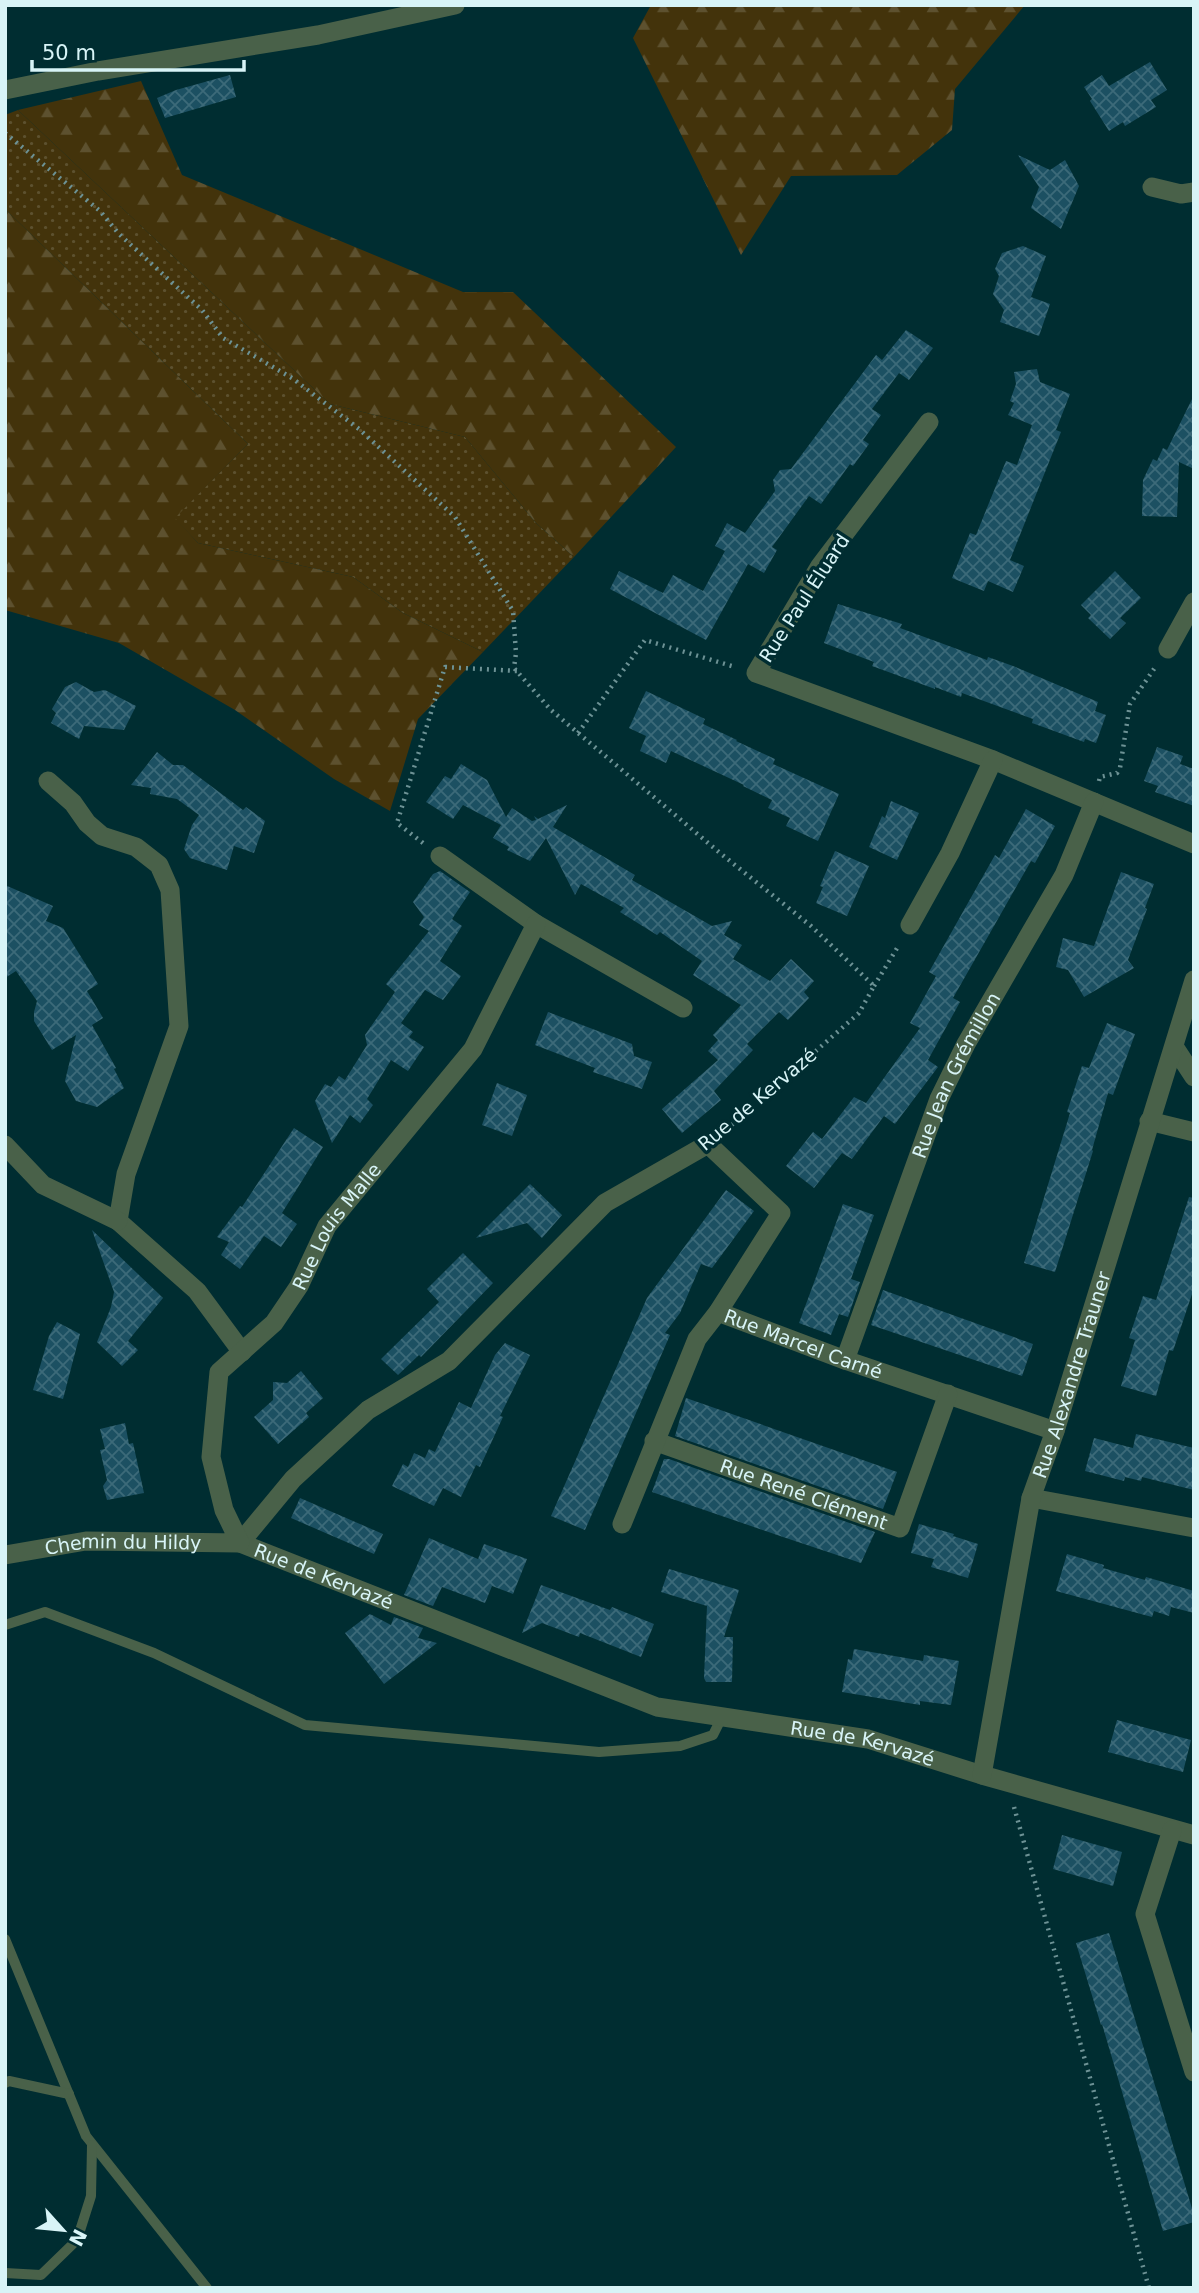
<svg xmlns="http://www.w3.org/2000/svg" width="1199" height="2293" viewBox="0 0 1199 2293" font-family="'DejaVu Sans',sans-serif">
  <defs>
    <pattern id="grass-dots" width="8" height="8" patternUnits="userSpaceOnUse" patternTransform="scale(1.75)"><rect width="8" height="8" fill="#43330b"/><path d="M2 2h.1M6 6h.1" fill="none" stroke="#5d512f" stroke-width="1.8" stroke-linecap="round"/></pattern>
    <pattern id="forest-firs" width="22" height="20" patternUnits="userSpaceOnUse" patternTransform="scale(1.75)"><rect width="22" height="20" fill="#43330b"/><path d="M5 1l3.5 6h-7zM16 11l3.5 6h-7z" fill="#5d512f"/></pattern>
    <pattern id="building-cross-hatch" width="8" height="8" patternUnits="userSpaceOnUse" patternTransform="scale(1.75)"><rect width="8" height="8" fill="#1c5062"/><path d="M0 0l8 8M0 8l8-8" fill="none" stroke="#3c6a79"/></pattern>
  </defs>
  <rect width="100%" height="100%" fill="#002d31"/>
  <!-- grass -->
  <polygon fill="url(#grass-dots)" points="18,110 330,404 465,437 536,523 574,557 483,652 403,613 353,577 198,543 174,518 248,444 5,209 5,115"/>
  <!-- forest -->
  <g fill="url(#forest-firs)">
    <polygon points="651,5 1025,5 955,89 952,130 897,175 791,176 741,255 633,38"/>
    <polygon points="141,81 182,175 463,292 513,292 676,447 574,557 536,523 465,437 330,404 18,110"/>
    <polygon points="5,209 248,444 175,518 198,543 353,577 403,613 483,652 418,719 390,811 334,779 235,710 119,643 5,610"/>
  </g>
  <!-- building -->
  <g fill="url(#building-cross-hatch)">
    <polygon points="1150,62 1167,90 1151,100 1156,107 1125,126 1123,122 1109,131 1090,101 1092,99 1084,87 1102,75 1109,86"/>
    <polygon points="230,75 236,97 165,118 157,98 176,90"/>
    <polygon points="1018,155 1050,170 1065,160 1079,186 1061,229 1031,208 1039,187"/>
    <polygon points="1023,246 1046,256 1031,297 1050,304 1039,336 1000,322 1004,310 993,294 999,276 995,269 1002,253"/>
    <polygon points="906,330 933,348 909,380 899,373 872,409 881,415 863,440 869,444 853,466 850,464 821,504 809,496 772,547 777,550 764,573 748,564 706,640 610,589 619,571 663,593 673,575 703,591 725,551 715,546 727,523 745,533 775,491 773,480 780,470 791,469 876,355 882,360"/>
    <polygon points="1037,369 1040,382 1070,394 1056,430 1061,432 1010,560 1024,566 1013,592 988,581 984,591 952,578 970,533 976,535 1006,461 1017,465 1032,425 1008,415 1014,403 1010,401 1016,384 1014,372"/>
    <polygon points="1194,395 1194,469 1179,462 1177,517 1142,516 1143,480 1153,459 1157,461 1163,448 1167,450"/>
    <polygon points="1115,571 1141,598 1120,618 1126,623 1110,639 1088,618 1091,615 1081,605"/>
    <polygon points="838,604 902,624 900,628 987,660 988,657 1013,666 1098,702 1095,711 1106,715 1096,743 1085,739 1084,742 1046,728 1032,723 1033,719 962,693 961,697 935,687 935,689 872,666 874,662 824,643"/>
    <polygon points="76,682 94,692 105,690 136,706 124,730 84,726 79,739 51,723 56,713 52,709 65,687"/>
    <polygon points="646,691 705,719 703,724 737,740 736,741 775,759 773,764 839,794 818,841 786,826 790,818 768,808 772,800 743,786 744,785 671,751 666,763 640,751 646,736 629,728"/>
    <polygon points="1157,747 1183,756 1180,764 1194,769 1194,806 1155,792 1158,786 1144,781"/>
    <polygon points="157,752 173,765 183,765 243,810 246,807 265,821 254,853 234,846 227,870 190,858 184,849 192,825 199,815 177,799 150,794 151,788 131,785"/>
    <polygon points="461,764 487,780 506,817 512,808 532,821 536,820 534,816 538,819 567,805 553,827 635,875 632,880 712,926 732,921 724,935 742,945 733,959 770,981 791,959 814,981 804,992 809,998 788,1020 779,1012 747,1044 753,1050 714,1091 721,1100 682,1133 662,1109 718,1060 708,1051 718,1040 713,1035 741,1005 693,975 702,961 660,932 657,935 620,912 624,908 581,884 575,895 546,838 530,861 507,850 509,847 493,838 501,825 463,805 453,819 426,802 445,776 451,779"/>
    <polygon points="891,801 919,813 897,860 869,847 882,816 885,818"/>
    <polygon points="1026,809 1055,826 1035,863 1031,861 953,998 960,1002 928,1060 938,1067 895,1124 884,1116 852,1159 842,1153 814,1188 786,1166 813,1132 822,1139 854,1097 866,1103 920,1028 910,1023 936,976 929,972 995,855 999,858"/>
    <polygon points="835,851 869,866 847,916 816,903 823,887 820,886"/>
    <polygon points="440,871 470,892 452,919 462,926 440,961 461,976 443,1000 425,990 401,1023 413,1032 409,1037 424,1047 408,1071 391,1060 367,1099 373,1105 360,1123 350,1115 332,1143 315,1101 325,1084 331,1087 339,1076 345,1080 367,1045 365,1035 395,992 386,984 429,931 419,925 424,917 413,902 433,874"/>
    <polygon points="1121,872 1154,884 1145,908 1147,909 1128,960 1134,968 1084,997 1068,970 1056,967 1063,938 1094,946"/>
    <polygon points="5,885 53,906 46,921 63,928 98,984 87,991 103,1018 92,1025 116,1068 114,1069 124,1088 97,1107 76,1101 65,1081 76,1035 52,1050 34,1021 34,1012 37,1001 16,971 5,978"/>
    <polygon points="548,1012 632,1044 634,1056 652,1062 642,1089 593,1072 595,1068 535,1045"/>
    <polygon points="1107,1023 1135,1034 1113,1095 1108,1093 1092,1150 1093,1151 1055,1272 1024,1263 1070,1113 1067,1112 1082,1066 1089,1068"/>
    <polygon points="497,1083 527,1095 512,1136 482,1125"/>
    <polygon points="294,1128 323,1147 282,1213 297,1224 281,1247 264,1236 240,1269 221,1255 229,1242 217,1237 240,1206 242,1207"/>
    <polygon points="530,1184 562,1215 542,1238 527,1223 476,1238"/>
    <polygon points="726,1190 754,1211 712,1268 701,1264 680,1313 665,1333 670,1335 585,1530 551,1516 647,1298"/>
    <polygon points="1189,1197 1194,1198 1194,1288 1173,1351 1169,1350 1156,1396 1121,1386 1135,1340 1129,1338 1143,1296 1156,1300"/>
    <polygon points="843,1204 874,1215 851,1279 860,1282 848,1317 839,1314 831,1335 799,1323"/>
    <polygon points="92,1230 163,1298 128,1341 138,1350 122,1366 97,1342 111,1307 114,1292"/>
    <polygon points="463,1253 493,1283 421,1357 419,1355 398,1375 381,1359 439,1302 427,1289"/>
    <polygon points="883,1290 1033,1344 1022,1376 871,1325"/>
    <polygon points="57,1322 80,1334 63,1399 33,1390 49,1336"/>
    <polygon points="505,1343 530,1355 500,1416 503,1417 480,1467 476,1465 461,1497 443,1488 434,1506 392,1486 403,1464 408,1467 414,1453 425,1458 429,1449 435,1452 459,1402 471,1408 495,1355"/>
    <polygon points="301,1371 323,1398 306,1413 309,1417 278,1444 254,1417 273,1400 273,1382 287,1383"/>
    <polygon points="686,1398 897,1472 883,1509 675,1436"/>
    <polygon points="125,1423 129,1444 133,1443 144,1493 107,1500 103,1486 107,1480 100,1450 105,1449 100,1429"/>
    <polygon points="1136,1434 1194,1448 1194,1490 1142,1477 1141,1481 1125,1477 1124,1481 1085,1471 1094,1438 1133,1448"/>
    <polygon points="664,1459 669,1459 875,1532 861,1563 783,1537 652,1492"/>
    <polygon points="300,1498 383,1534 374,1554 291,1518"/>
    <polygon points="919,1524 954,1534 953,1536 978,1544 968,1578 931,1567 934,1559 911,1553"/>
    <polygon points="429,1538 478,1559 484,1544 527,1559 513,1594 492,1586 485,1603 442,1587 433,1606 404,1595"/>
    <polygon points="1067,1554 1104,1565 1103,1568 1145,1580 1146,1577 1194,1591 1194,1613 1171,1607 1169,1616 1154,1611 1152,1617 1056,1591"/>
    <polygon points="669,1569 739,1590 724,1637 733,1637 732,1682 706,1682 704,1678 707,1606 661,1592"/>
    <polygon points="541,1585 610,1610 612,1607 654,1624 641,1657 580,1633 579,1637 542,1623 522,1633"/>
    <polygon points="370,1614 391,1625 394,1617 423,1628 418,1638 437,1643 384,1684 345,1633"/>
    <polygon points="854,1649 923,1661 924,1655 959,1661 951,1705 920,1701 920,1705 842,1692 848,1659 852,1660"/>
    <polygon points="1117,1720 1191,1740 1183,1772 1108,1752"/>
    <polygon points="1062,1835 1122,1852 1113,1886 1053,1869"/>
    <polygon points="1109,1933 1194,2215 1194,2222 1163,2231 1102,2024 1101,2025 1076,1943"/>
  </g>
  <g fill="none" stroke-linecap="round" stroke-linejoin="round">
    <!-- path -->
    <g stroke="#6d9295" stroke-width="4.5" stroke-dasharray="2 5" stroke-linecap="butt">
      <polyline points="5,133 100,211 119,234 202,310 223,338 292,378 359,429 455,517 513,611 516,653 514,668 551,710 720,853 811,926 874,986 859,1013 725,1131"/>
      <polyline points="578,733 645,640 735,667"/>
      <polyline points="1099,781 1100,777 1117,773 1120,768 1130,704 1156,666"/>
      <polyline points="423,843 397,823 445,667 517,671"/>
      <polyline points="874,986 899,945"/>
      <polyline points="1014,1807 1149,2288"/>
    </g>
    <!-- service -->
    <g stroke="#496149" stroke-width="10">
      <polyline points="5,1625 45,1612 154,1653 305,1725 599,1752 680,1746 713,1735 722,1717"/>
      <polyline points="5,1939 86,2136 207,2288"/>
      <polyline points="5,2083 9,2081 69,2094"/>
      <polyline points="5,2273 41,2275 77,2240 91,2196 92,2145"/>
    </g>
    <!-- minor -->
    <g stroke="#496149" stroke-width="19">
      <polyline points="5,90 98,71 318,35 455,5"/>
      <polyline points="1152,187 1181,194 1194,192"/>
      <polyline points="929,422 820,566 756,673 993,760 1194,844"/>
      <polyline points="1168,649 1194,602"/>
      <polyline points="48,781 73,803 87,823 102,836 136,847 159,865 170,890 179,1026 126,1174 118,1221 197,1291 242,1352"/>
      <polyline points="440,856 536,924 683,1008"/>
      <polyline points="910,925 950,853 993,760"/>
      <polyline points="1175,1048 1194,1077"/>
      <polyline points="1149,1121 1194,1132"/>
      <polyline points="5,1145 43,1185 118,1221"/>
      <path id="s1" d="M718,1312L845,1360L1055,1431"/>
      <path id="s2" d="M845,1360L939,1099L966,1044L1064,875L1094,802"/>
      <path id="s3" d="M654,1441L900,1528L948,1394"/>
      <polyline points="1031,1498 1194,1528"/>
      <path id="s4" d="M622,1524L697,1339L718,1312L781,1213L708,1144L605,1203L449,1361L368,1410L293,1479L240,1543L657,1707L868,1739L982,1775L1194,1835"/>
      <path id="s5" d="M5,1555L86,1541L240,1543L224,1510L211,1457L219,1372L274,1323L299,1286L327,1226L473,1049L536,924"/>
      <path id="s6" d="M982,1775L1031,1498L1055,1431L1194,980"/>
      <polyline points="1172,1830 1145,1914 1194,2072"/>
    </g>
  </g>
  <g text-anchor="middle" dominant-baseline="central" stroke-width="7" stroke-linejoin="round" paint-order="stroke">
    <!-- street labels -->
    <g font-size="19" fill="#d8f4f7" stroke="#002d31">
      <text transform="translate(804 598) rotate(-57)">Rue Paul Éluard</text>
      <text stroke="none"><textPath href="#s2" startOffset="306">Rue Jean Grémillon</textPath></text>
      <text transform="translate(757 1099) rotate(-40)">Rue de Kervazé</text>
      <text stroke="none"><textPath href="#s5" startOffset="602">Rue Louis Malle</textPath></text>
      <text stroke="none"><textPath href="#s1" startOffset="91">Rue Marcel Carné</textPath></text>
      <text stroke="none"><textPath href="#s6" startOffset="411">Rue Alexandre Trauner</textPath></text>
      <text stroke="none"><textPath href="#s3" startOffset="159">Rue René Clément</textPath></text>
      <text stroke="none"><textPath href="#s5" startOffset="119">Chemin du Hildy</textPath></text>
      <text stroke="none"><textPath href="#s4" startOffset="1162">Rue de Kervazé</textPath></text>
      <text stroke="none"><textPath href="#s4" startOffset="1729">Rue de Kervazé</textPath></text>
    </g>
  </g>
  <!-- border -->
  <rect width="1199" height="2293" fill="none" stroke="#d8f4f7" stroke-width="14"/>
  <!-- north arrow -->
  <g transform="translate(63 2230) rotate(117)" stroke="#002d31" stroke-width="5" paint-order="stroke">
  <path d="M0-5L12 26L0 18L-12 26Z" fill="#d8f4f7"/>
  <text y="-10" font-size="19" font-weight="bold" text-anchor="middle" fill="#d8f4f7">N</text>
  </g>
  <!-- scale -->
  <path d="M32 60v10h212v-10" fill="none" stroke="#d8f4f7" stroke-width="3.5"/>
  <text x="42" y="60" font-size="21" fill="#d8f4f7" stroke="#002d31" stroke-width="5" paint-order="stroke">50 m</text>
</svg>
